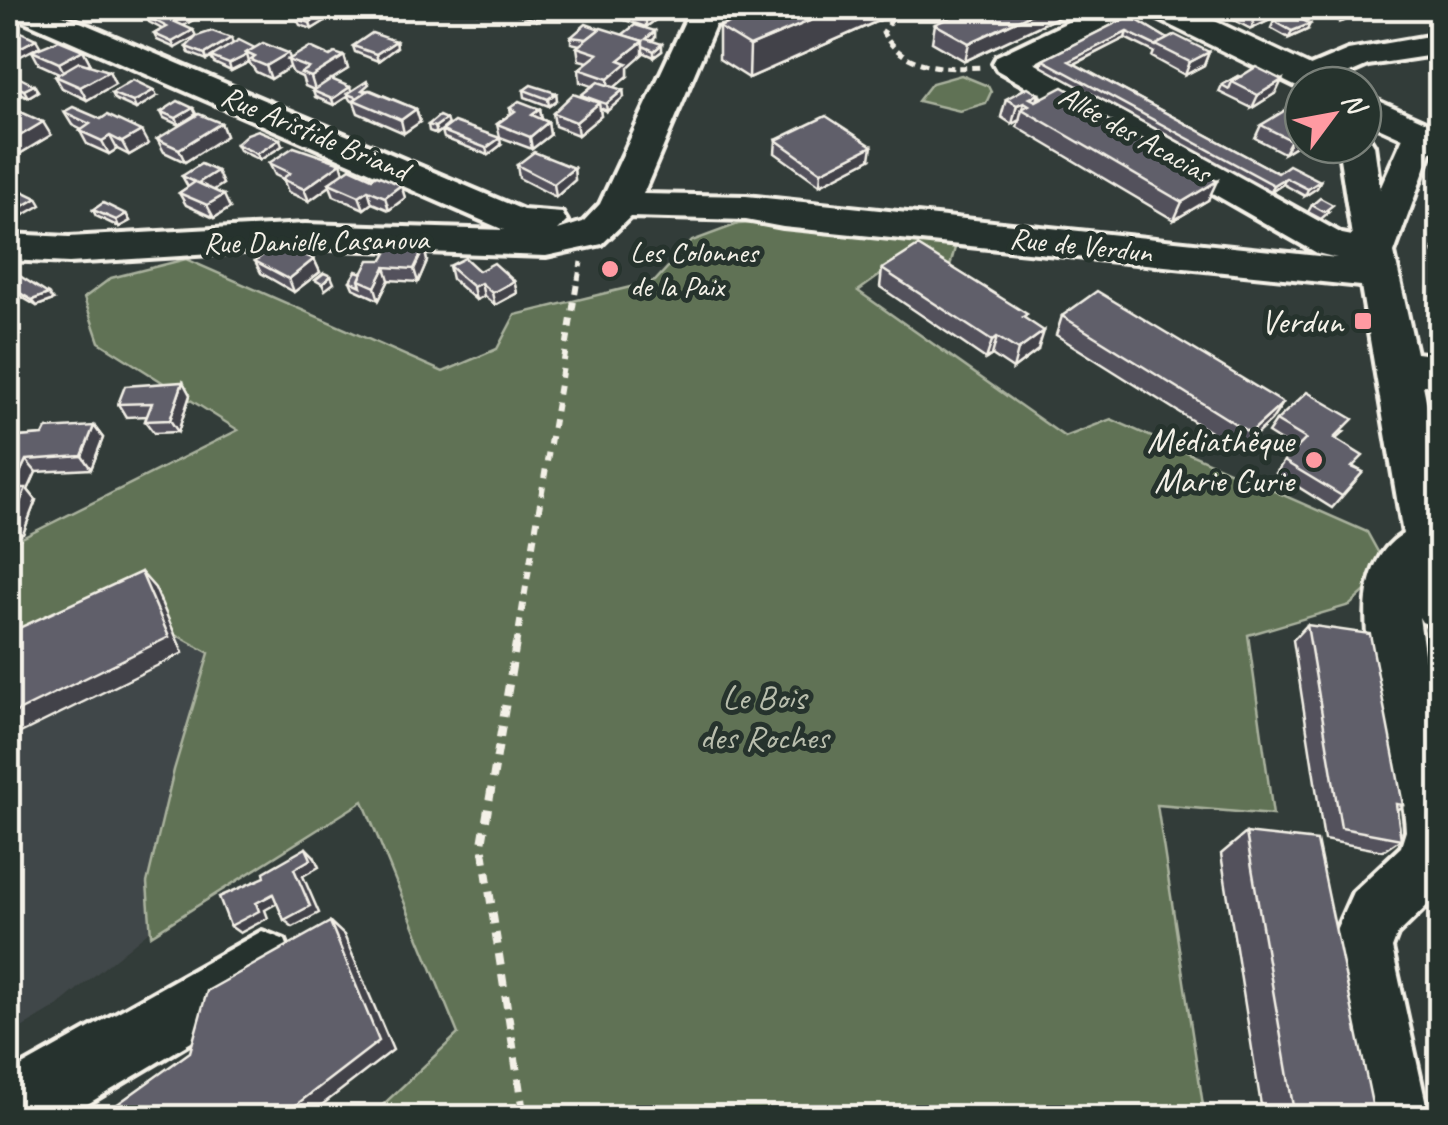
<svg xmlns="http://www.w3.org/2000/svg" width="1448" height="1125" viewBox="0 0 1448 1125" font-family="Caveat,sans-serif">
  <rect width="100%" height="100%" fill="#323c39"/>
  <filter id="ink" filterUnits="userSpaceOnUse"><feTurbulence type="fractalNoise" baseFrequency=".01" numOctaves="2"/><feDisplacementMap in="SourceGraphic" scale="20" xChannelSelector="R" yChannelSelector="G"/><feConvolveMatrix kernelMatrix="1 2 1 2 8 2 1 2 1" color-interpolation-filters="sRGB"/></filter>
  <g filter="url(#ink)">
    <!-- built -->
    <polygon fill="#404648" points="207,457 348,769 52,1010 8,1036 8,554"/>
    <!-- green -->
    <g fill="#607255" stroke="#aab29e" stroke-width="2.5">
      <polygon points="961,75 988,86 991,92 986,103 960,111 918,101 932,83"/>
      <polygon points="774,222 956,244 949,270 890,268 858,291 1065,437 1111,419 1367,532 1388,570 1350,605 1248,635 1273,815 1157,805 1205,1118 370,1117 458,1034 363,801 151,935 147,883 174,770 209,653 101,593 8,635 8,545 238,430 99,342 84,298 111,278 186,259 443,372 497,349 515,315 655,281 692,241 738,224"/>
    </g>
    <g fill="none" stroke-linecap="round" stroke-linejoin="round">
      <defs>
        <g id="minor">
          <path d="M8,8H47L523,210L562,213L567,221L558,230L583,222L600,204L686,19L691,12L711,8H765L761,15L715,25L643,194L746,196L1337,258L1317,253L997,70L993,63L997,56L1097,8H1135L1131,15L1034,63L1342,234L1352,236L1338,145H1363V136L1369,137L1374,145L1380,189L1408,126L1420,122L1432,126L1438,133L1394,253L1416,353L1440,356V386L1423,385L1440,470V629L1422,622L1419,617L1426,668L1440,727V893L1397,935L1392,948L1429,1118H1360L1328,948L1353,892L1401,847L1406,831C1405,757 1319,585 1403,534L1361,286L783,227L746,220L630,217L602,244L546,256L305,248L69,263L8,260V234L69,237L305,224L504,230L11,15Z"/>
          <polygon points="1440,34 1440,54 1368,65 1322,85 1303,88 1291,79 1296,72 1348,50"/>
          <polygon points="262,931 285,940 294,963 285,986 64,1118 8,1118 8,1074"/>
        </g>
        <g id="major">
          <polygon points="1144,8 1187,8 1334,77 1339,85 1303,85 1303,90 1149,15"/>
          <polygon points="1363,94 1440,128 1440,155 1363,120"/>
        </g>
      </defs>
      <!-- minor casing -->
      <use href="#minor" stroke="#f4f1e8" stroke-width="8"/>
      <!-- major casing -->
      <use href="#major" stroke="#f4f1e8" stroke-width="7"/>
      <!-- path-far2 -->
      <g stroke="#f4f1e8" stroke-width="5" stroke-dasharray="8 5" stroke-linecap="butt">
        <path d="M899,8L883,33C905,70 944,69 983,67"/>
        <polyline points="578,280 581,262"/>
      </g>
      <!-- path-far1 -->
      <polyline stroke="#f4f1e8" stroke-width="6" stroke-dasharray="9 8" stroke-linecap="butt" points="516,646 578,277"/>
      <!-- path -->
      <polyline stroke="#f4f1e8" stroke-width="8" stroke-dasharray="12 9" stroke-linecap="butt" points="516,643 482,844 524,1118"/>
      <!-- minor -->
      <use href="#minor" fill="#26332d" fill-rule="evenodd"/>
      <!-- major -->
      <use href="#major" fill="#26332d" fill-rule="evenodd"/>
    </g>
    <!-- wall -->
    <g fill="#53515b" stroke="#f4f1e8" stroke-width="2.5">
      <polygon points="91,8 133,8 114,18 92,10"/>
      <polygon points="464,8 484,8 478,13"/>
      <polygon points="511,8 543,8 542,8 544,15 537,20 512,13"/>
      <polygon points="661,8 662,15 646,27 622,19 622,13"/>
      <polygon points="765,8 889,8 887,17 749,78 719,59 719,27"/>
      <polygon points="1077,8 965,61 932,42 935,24"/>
      <polygon points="1211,8 1275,8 1270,20 1251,29"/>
      <polygon points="1396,8 1440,8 1440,17"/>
      <polygon points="1333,10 1355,11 1352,18 1340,22 1330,17"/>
      <polygon points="328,11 330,18 312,29 300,25 297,19"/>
      <polygon points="146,16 193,20 183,26 175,48 157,40 154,34 162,29 149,22"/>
      <polygon points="1130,16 1168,39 1209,52 1204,65 1185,75 1152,57 1154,52 1125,38 1075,64 1278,173 1320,181 1317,188 1305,196 1283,184 1271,192 1041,66 1043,60"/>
      <polygon points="1274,21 1307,30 1289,38 1271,28"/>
      <polygon points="655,31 655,38 651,41 662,51 654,57 643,52 628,67 628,76 614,87 623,90 624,97 607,111 600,108 601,116 578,135 555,126 553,113 581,96 592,86 580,82 579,69 588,62 579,60 577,47 580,45 571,43 571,37 622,35"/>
      <polygon points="396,41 397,47 378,61 355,52 353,46"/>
      <polygon points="233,44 290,59 344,56 348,69 331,79 351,91 371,90 416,109 420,122 404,133 358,113 354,102 350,100 348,96 334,105 315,97 313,91 314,90 305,86 302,77 293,73 290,67 271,79 256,72 249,62 231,71 214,63 211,58 207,60 189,53 186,47"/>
      <polygon points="83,50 90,63 87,65 109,71 115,84 87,100 62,88 55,76 59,73 39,64 32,51"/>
      <polygon points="1238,76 1276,93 1252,108 1219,92 1222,85"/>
      <polygon points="10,84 34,85 38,91 28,97 14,90"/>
      <polygon points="524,90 556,93 557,100 549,106 525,97"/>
      <polygon points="111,93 157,96 136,109 114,99"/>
      <polygon points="1039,94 1037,101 1079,96 1077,103 1208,200 1174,220 1017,127 1019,120 1012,124 1001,117 1006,99"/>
      <polygon points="510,108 540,109 542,119 548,122 550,135 532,149 500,137 497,124 511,114"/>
      <polygon points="1303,110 1303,141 1284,153 1255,138 1261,125"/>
      <polygon points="64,112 148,144 129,155 117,149 109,154 87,144 80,131 82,130 72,125"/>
      <polygon points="161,112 196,114 179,125 164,118"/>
      <polygon points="8,117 51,135 16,156 8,152"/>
      <polygon points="221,123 226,136 185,162 164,152 157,139"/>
      <polygon points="428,125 448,125 437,134 429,131"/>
      <polygon points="442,131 501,145 488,155 444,138"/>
      <polygon points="776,140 870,159 820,185 775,153"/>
      <polygon points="236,144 282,146 260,160 239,150"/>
      <polygon points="269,163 341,163 344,173 401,185 405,198 389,210 372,203 364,209 334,196 330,186 309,201 288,192 283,179 275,175"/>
      <polygon points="517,165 574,168 575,180 556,197 519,178"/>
      <polygon points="217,171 223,184 213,190 230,208 214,218 186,205 179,193 188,187 182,176"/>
      <polygon points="1312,205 1329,212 1321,219 1308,212"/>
      <polygon points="93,210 126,214 130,221 119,227 96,216"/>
      <polygon points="1440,239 1440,256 1434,253 1433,248"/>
      <polygon points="424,248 427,261 418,282 389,280 379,300 353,288 350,281 383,260"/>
      <polygon points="314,259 320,272 294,292 261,273 255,261"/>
      <polygon points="449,266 479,271 514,281 517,293 495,305 484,296 476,300 452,279"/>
      <polygon points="882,269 1026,319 1038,350 1013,369 992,355 986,359 880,287"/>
      <polygon points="8,274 53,300 37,306 8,289"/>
      <polygon points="1062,316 1283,403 1271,421 1239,450 1056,335"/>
      <polygon points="183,382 190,395 178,432 154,433 145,421 147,416 126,417 118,404"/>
      <polygon points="1276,421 1344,432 1336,439 1354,467 1363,472 1332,508 1276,473 1284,461 1295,450 1268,433"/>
      <polygon points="94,426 103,438 91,469 36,472 28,490 36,500 23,534 8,537 8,438 43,435"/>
      <polygon points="1307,625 1403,805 1397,810 1401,839 1383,851 1324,840 1293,640"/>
      <polygon points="1246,833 1375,1118 1263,1118 1221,854"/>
    </g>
    <!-- shaded-wall -->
    <g fill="#43424a" stroke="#f4f1e8" stroke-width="2.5">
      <polygon points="119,8 133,8 114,18 111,12"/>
      <polygon points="661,8 662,15 646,27 646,20"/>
      <polygon points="840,8 889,8 887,17 749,78 750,46"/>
      <polygon points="1044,8 1077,8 965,61 969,43"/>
      <polygon points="1275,8 1270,20 1251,29 1256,16"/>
      <polygon points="543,9 544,15 537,20 536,14"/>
      <polygon points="328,11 330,18 312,29 310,23"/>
      <polygon points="1355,11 1352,18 1340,22 1343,16"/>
      <polygon points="190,14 193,20 178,29 175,22"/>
      <polygon points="1310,24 1307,30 1289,38 1292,31"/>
      <polygon points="13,27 20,39 8,45 8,29"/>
      <polygon points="193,30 196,36 175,48 172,42"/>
      <polygon points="655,31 655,38 646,46 646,39"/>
      <polygon points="1127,32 1125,38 1067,67 1069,61"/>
      <polygon points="231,38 233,44 207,60 205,54"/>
      <polygon points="36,39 40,46 11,61 8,54"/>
      <polygon points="396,41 397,47 378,61 376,54"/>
      <polygon points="643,41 643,54 628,67 628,76 609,92 608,79 619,60"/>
      <polygon points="662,44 662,51 654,57 654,51"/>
      <polygon points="83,50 90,63 66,76 59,63"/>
      <polygon points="1209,52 1204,65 1185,75 1190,62"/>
      <polygon points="288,53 291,61 288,60 290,67 271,79 266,66"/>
      <polygon points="247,55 249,62 231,71 229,64"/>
      <polygon points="344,56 348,69 315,90 311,77"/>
      <polygon points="109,71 115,84 87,100 80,87"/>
      <polygon points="1282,80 1276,93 1252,108 1258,95"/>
      <polygon points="34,85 38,91 28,97 24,90"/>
      <polygon points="350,87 352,94 347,94 348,96 334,105 332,99"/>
      <polygon points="154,90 157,96 136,109 133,102"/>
      <polygon points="623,90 624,97 607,111 606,104"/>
      <polygon points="556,93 557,100 549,106 548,99"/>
      <polygon points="1024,102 1019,120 1012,124 1017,105"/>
      <polygon points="599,103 601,116 578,135 576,122"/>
      <polygon points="193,108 196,114 179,125 176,118"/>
      <polygon points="416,109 420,122 404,133 401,120"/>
      <polygon points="540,109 542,122 532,115"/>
      <polygon points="446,119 448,125 437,134 435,127"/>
      <polygon points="43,122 51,135 16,156 8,143"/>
      <polygon points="548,122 550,135 532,149 530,137"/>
      <polygon points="221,123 226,136 185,162 179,149"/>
      <polygon points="141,131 148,144 129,155 122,142"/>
      <polygon points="1303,133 1303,141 1284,153 1291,140"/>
      <polygon points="110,136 117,149 109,154 102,141"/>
      <polygon points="500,138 501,145 488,155 486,148"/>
      <polygon points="280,139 282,146 260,160 257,154"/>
      <polygon points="872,146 870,159 820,185 821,172"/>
      <polygon points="341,163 345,176 329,183 330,186 309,201 304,189"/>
      <polygon points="574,168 575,180 556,197 554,184"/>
      <polygon points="217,171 223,184 205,196 198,183"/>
      <polygon points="1286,178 1283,184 1271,192 1274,185"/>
      <polygon points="1217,181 1208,200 1174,220 1182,202"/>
      <polygon points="1320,181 1317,188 1305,196 1308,189"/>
      <polygon points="401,185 405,198 389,210 385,197"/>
      <polygon points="368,190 372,203 364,209 359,196"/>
      <polygon points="224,195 230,208 214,218 207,205"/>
      <polygon points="37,198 41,205 8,224 8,215"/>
      <polygon points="126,214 130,221 119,227 116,220"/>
      <polygon points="424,248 427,261 418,282 414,269"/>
      <polygon points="314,259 320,272 294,292 289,279"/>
      <polygon points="385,267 389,280 379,300 375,287"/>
      <polygon points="331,276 334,283 325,290 322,284"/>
      <polygon points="514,281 517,293 495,305 492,293"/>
      <polygon points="481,283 484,296 476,300 473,287"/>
      <polygon points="48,294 53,300 37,306 32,300"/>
      <polygon points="1044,331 1038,350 1013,369 1018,350"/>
      <polygon points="997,337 992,355 986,359 992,341"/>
      <polygon points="183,382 190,395 178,432 170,420"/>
      <polygon points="1283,403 1271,421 1239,450 1250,433"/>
      <polygon points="94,426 103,438 91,469 82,456"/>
      <polygon points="26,460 36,472 28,490 36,500 23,534 8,537 8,523 13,488"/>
      <polygon points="141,572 155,588 183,653 8,739 8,716"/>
      <polygon points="306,848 314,856 319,867 303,876 319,913 293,927 284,920 294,869"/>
      <polygon points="273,894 281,901 265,910 268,918 240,933 230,926 256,903"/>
      <polygon points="330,922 344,935 393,1050 305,1118 279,1118"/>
    </g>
    <!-- building -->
    <g fill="#605e6a" stroke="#f4f1e8" stroke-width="2.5">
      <polygon points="100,8 119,8 111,12"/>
      <polygon points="162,8 173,8 190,14 175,22 193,30 172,42 154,34 167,27 146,16"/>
      <polygon points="313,8 328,11 310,23 297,19"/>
      <polygon points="515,8 540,8 543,9 536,14"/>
      <polygon points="629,8 661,8 646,20 622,13"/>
      <polygon points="765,8 840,8 750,46 719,27"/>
      <polygon points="970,8 1044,8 969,43 935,24"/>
      <polygon points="1240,8 1275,8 1256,16"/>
      <polygon points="1340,8 1347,8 1355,11 1343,16 1333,10"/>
      <polygon points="1291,14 1310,24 1292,31 1274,21"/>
      <polygon points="1130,16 1168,39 1156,46 1127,32 1069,61 1278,173 1289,165 1320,181 1308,189 1286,178 1274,185 1043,60"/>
      <polygon points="586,24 600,29 587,39 571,37"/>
      <polygon points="635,25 655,31 646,39 662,44 654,51 643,46 643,41 622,35"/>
      <polygon points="601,28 643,41 619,60 627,63 608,79 579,69 598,54 577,47"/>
      <polygon points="19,31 36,39 8,54 8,37"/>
      <polygon points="212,31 231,38 205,54 186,47 197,36"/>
      <polygon points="372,33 396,41 376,54 353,46"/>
      <polygon points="1175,35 1209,52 1190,62 1156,45"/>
      <polygon points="59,40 83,50 59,63 32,51"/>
      <polygon points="239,40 255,48 246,53 247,55 229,64 211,57"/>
      <polygon points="263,43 288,53 266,66 251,60 255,57 246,53"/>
      <polygon points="310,47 330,56 335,53 344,56 311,77 301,73 309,68 288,60"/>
      <polygon points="79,62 109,71 80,87 55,76"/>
      <polygon points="1256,67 1282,80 1258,95 1232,82"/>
      <polygon points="1238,76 1240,77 1232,82 1229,89 1222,85"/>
      <polygon points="20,78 34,85 24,90 10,84"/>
      <polygon points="331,79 350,87 332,99 313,91"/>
      <polygon points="133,80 154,90 133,102 111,93"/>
      <polygon points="367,81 369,84 362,90 367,92 358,98 347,94"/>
      <polygon points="598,82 623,90 606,104 581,95"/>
      <polygon points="531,85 556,93 548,99 524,90"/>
      <polygon points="1028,87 1039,94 1030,98 1036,101 1063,87 1079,96 1072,100 1217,181 1182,202 1022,109 1029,105 1024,102 1017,105 1006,99"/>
      <polygon points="369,90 416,109 401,120 354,100"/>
      <polygon points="573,94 599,103 576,122 553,113"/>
      <polygon points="178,101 193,108 176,118 161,112"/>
      <polygon points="519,101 540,109 532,115 548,122 530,137 497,124 515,111 510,108"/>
      <polygon points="1294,105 1303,110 1303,133 1291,140 1261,125"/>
      <polygon points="73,107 101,119 107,115 141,131 122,142 110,136 102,141 80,131 90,124 64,112"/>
      <polygon points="21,112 43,122 8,143 8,120"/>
      <polygon points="199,114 221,123 179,149 157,139"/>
      <polygon points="439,116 446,119 435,127 428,125"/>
      <polygon points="826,116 872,146 821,172 776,140"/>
      <polygon points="454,122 500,138 486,148 442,131"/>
      <polygon points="258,130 280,139 257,154 236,144 247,134"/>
      <polygon points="294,147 341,163 304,189 282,179 290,173 269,163"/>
      <polygon points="534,152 574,168 554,184 517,165"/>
      <polygon points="201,164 217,171 198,183 224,195 207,205 179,193 195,182 182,176"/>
      <polygon points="350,168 372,178 377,175 401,185 385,197 368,190 359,196 329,183"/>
      <polygon points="16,188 37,198 8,215 8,193"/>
      <polygon points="1320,198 1333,205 1324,212 1312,205"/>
      <polygon points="103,203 126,214 116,220 93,210"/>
      <polygon points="278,243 314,259 289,279 255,261"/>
      <polygon points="391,246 424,248 414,269 385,267 375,287 359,280 369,260 383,260"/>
      <polygon points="918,246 1027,314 1023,317 1044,331 1018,350 997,337 992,341 882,269"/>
      <polygon points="465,258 479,271 494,263 514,281 492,293 481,283 473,287 449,266"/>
      <polygon points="12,271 48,294 32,300 8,286 8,274"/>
      <polygon points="356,271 362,273 359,280 361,286 350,281"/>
      <polygon points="324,273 331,276 322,284 315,280"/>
      <polygon points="1097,291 1283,403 1250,433 1062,316"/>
      <polygon points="183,382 170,420 145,421 152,403 118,404 125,386"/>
      <polygon points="1307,392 1353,419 1334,438 1363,456 1352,467 1363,472 1342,496 1284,461 1306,439 1276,421"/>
      <polygon points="94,426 82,456 26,460 13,488 26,488 12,522 8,523 8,438 43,435 46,429"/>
      <polygon points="141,572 169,637 8,716 8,633"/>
      <polygon points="1307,625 1370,634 1403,805 1396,804 1401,839 1341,828"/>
      <polygon points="1246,833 1317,841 1375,1118 1295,1118"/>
      <polygon points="306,848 311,859 294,869 310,906 284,920 273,894 256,903 259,911 230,926 219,897 265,877 264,872"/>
      <polygon points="330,922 379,1041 279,1118 98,1118 190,1052 207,991"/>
    </g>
  </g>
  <!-- markers -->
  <g fill="#ff9aa2" stroke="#26332d" stroke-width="4">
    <circle cx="610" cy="269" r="10"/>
    <rect x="1353" y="311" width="20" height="20" rx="5"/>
    <circle cx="1314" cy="460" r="10"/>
  </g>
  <g text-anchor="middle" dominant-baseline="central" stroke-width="10" stroke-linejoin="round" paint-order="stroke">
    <!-- far-street labels -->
    <g font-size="30" fill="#f4f1e8" stroke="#26332d">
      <text transform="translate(315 133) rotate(23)">Rue Aristide Briand</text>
      <text transform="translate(1135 134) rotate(29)">Allée des Acacias</text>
      <text transform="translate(316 241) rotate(-1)">Rue Danielle Casanova</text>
      <text transform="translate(1081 245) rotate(6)">Rue de Verdun</text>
    </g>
    <!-- far-poi labels -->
    <g font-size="30" fill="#f4f1e8" stroke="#26332d" text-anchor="start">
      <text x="630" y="252">Les Colonnes<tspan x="630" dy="34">de la Paix</tspan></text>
    </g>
    <!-- poi labels -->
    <g font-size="35" fill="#f4f1e8" stroke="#26332d" text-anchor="end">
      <text x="1343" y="321">Verdun</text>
      <text x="1294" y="440">Médiathèque<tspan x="1294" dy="40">Marie Curie</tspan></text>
    </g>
    <!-- park labels -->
    <g font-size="35" fill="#b9bead" stroke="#26332d">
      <text x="764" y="697">Le Bois<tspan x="764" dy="40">des Roches</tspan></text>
    </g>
  </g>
  <!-- margin -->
  <rect width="1448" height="1125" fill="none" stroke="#26332d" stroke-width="40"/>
  <rect x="20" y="20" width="1408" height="1085" fill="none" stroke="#f4f1e8" stroke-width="4" filter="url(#ink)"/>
  <!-- north arrow -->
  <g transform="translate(1333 115) rotate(58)"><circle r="48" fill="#26332d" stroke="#787f78" stroke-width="2.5"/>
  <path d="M0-8L18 38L0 25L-18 38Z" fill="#ff9aa2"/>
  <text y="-15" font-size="28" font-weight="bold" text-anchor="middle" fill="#f4f1e8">N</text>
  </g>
</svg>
